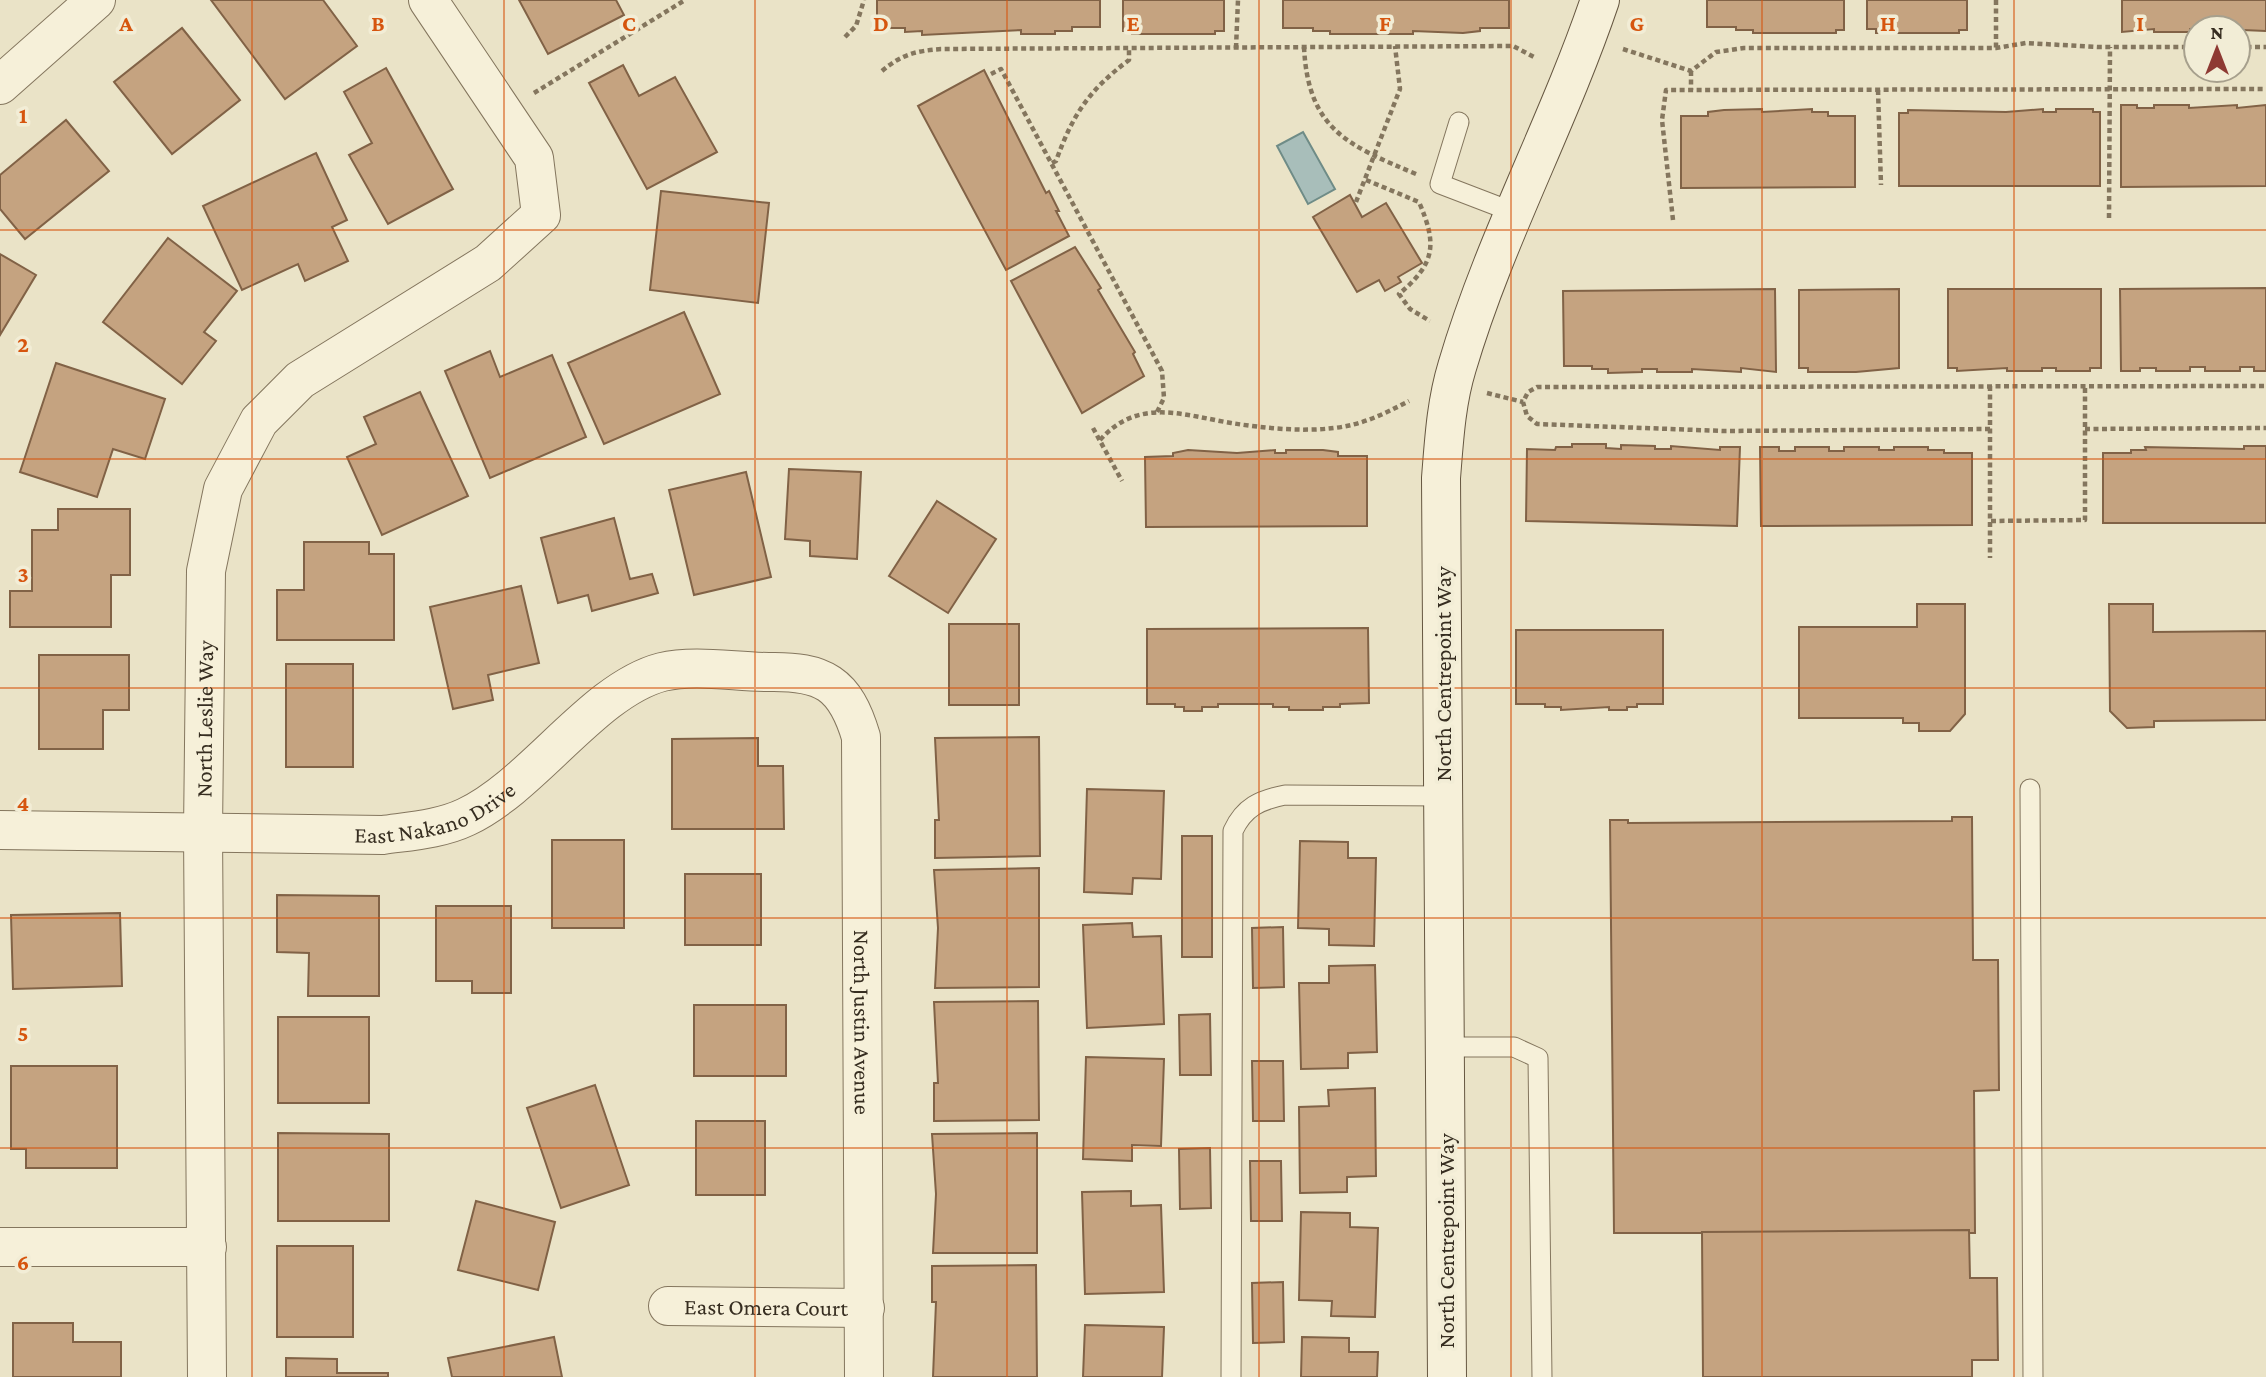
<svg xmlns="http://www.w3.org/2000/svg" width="2266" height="1377" viewBox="0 0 2266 1377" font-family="'Crimson Pro',serif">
  <rect width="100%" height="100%" fill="#eae3c7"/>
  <!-- water -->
  <polygon fill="#a8beba" stroke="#6f8c87" stroke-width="2" points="1303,132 1335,189 1308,204 1277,146"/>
  <!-- building -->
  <g fill="#c5a380" stroke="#816246" stroke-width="2">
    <polygon points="211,0 323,0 357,46 285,99"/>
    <polygon points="519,0 616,0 624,15 548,54"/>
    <polygon points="877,0 1100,0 1100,27 1072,27 1072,31 1055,31 1055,34 1021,34 1021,30 922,35 922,31 905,32 905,28 877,28"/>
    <polygon points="1123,0 1224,0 1224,31 1215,31 1215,34 1132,34 1132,31 1123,31"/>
    <polygon points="1283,0 1509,0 1509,28 1480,28 1480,31 1463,33 1413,31 1413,34 1330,34 1330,31 1313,31 1313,28 1283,28"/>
    <polygon points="1707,0 1844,0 1844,30 1836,30 1836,33 1753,33 1753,30 1736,30 1736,27 1707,27"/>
    <polygon points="1867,0 1967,0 1967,30 1959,30 1959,33 1876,33 1876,29 1867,29"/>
    <polygon points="2122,0 2266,0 2266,31 2196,28 2190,29 2190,32 2154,32 2154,29 2122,32"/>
    <polygon points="182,28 240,100 172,154 114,82"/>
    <polygon points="623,65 639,96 675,77 717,152 647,189 589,83"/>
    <polygon points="386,68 453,189 388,224 349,155 372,143 344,92"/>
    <polygon points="984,70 1046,193 1049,191 1059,211 1056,211 1069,236 1006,270 918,106"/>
    <polygon points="2121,105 2137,105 2137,108 2154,108 2154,105 2189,105 2189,108 2237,105 2237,108 2266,105 2266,186 2121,187"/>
    <polygon points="1762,109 1762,112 1812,109 1812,112 1828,112 1828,116 1855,116 1855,187 1681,188 1681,116 1708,116 1708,112 1724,110"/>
    <polygon points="2043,109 2043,112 2056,112 2056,109 2093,109 2093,112 2100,112 2100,186 1899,186 1899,113 1908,113 1908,110 2006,112"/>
    <polygon points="66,120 109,171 25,239 0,209 0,175"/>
    <polygon points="316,153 347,220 332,227 348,261 305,281 298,264 242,290 203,206"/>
    <polygon points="661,191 769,203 758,303 650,290"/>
    <polygon points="1350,195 1362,217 1386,203 1422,263 1398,277 1401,282 1385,291 1379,280 1357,292 1313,217"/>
    <polygon points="168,238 237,291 204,332 216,341 182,384 103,322"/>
    <polygon points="1075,247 1101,288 1098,290 1135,352 1133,354 1144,376 1082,413 1011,281"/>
    <polygon points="0,254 36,275 0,335"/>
    <polygon points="2266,288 2266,371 2254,371 2254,367 2240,367 2240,371 2205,371 2205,367 2190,367 2190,371 2156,371 2156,368 2140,368 2140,371 2121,371 2120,289"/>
    <polygon points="1775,289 1776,372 1741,368 1741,372 1692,369 1692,372 1657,372 1657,369 1642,369 1642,372 1608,373 1608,369 1592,369 1592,366 1564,366 1563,291"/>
    <polygon points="1899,289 1899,368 1856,372 1808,372 1808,368 1799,368 1799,290"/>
    <polygon points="1948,289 2101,289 2101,368 2090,368 2090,371 2056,371 2056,368 2042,368 2042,371 2007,371 2007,368 1957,371 1957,368 1948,368"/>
    <polygon points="684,312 720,394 604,444 568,363"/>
    <polygon points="490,351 500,377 552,355 586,437 490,478 445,371"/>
    <polygon points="56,363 165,399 145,459 113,449 97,497 20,472"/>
    <polygon points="420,392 468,496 382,535 347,457 376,444 364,417"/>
    <polygon points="1572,444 1606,444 1606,448 1621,449 1621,445 1655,446 1655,449 1671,449 1671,446 1720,450 1720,447 1740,447 1737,526 1526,521 1527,449 1555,450 1556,447 1572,447"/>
    <polygon points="2244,446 2266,446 2266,523 2103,523 2103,453 2131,453 2131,450 2146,450 2145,447 2244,449"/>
    <polygon points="1760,447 1779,447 1779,451 1795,451 1795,447 1829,447 1829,451 1844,451 1844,447 1879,447 1879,450 1894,450 1894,447 1928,447 1928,450 1944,450 1944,453 1972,453 1972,525 1761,526"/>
    <polygon points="1188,450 1237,453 1275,450 1275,453 1286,453 1286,450 1323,450 1338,452 1338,456 1367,456 1367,526 1146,527 1145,457 1173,456 1173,453"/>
    <polygon points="789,469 861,472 857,559 810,556 810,541 785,539"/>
    <polygon points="746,472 771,577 694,595 669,490"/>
    <polygon points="937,501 996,539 948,613 889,576"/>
    <polygon points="58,509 130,509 130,575 111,575 111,627 10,627 10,591 32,591 32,530 58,530"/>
    <polygon points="614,518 630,579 652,574 658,593 592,611 588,595 558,603 541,538"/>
    <polygon points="304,542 369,542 369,554 394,554 394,640 277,640 277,590 304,590"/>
    <polygon points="521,586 539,663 488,675 493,700 453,709 430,607"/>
    <polygon points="1917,604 1965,604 1965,714 1950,731 1919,731 1919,723 1903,723 1903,718 1799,718 1799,627 1917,627"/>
    <polygon points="2109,604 2153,604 2153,632 2266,631 2266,720 2154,721 2154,727 2127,728 2110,711"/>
    <rect x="949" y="624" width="70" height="81"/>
    <polygon points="1368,628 1369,703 1340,704 1340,707 1323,707 1323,710 1289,710 1289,707 1273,707 1273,704 1218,704 1218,707 1202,707 1202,711 1184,711 1184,707 1175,707 1175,704 1147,704 1147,629"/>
    <polygon points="1516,630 1663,630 1663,704 1637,704 1637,707 1627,707 1627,710 1609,710 1609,707 1561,710 1561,707 1545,707 1545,704 1516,704"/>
    <polygon points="39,655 129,655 129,710 103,710 103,749 39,749"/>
    <rect x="286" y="664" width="67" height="103"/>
    <polygon points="1039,737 1040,856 935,858 935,820 939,820 935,738"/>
    <polygon points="758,738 758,766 783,766 784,829 672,829 672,739"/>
    <polygon points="1087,789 1164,791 1161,879 1133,878 1132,894 1084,892"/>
    <polygon points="1952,817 1972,817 1973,960 1998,960 1999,1090 1974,1091 1975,1233 1614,1233 1610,820 1628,820 1628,823 1952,821"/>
    <rect x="1182" y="836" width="30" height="121"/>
    <rect x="552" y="840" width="72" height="88"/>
    <polygon points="1300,841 1348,842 1348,858 1376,858 1374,946 1329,945 1329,929 1298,928"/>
    <polygon points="1039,868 1039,987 935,988 938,928 934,870"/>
    <rect x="685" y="874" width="76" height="71"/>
    <polygon points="277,895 379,896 379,996 308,996 309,953 277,952"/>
    <polygon points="436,906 511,906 511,993 472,993 472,981 436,981"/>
    <polygon points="120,913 122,986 13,989 11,915"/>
    <polygon points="1132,923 1133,937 1161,936 1164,1024 1087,1028 1083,925"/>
    <polygon points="1283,927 1284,987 1253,988 1252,928"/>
    <polygon points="1375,965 1377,1052 1348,1053 1348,1068 1301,1069 1299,983 1329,983 1329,966"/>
    <polygon points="1038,1001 1039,1120 934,1121 934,1083 938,1083 934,1002"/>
    <rect x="694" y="1005" width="92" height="71"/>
    <polygon points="1210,1014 1211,1075 1180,1075 1179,1015"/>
    <rect x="278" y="1017" width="91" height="86"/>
    <polygon points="1086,1057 1164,1059 1161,1146 1132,1145 1132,1161 1083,1159"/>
    <polygon points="1252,1061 1283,1061 1284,1121 1253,1121"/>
    <polygon points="11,1066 117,1066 117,1168 26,1168 26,1149 11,1149"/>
    <polygon points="595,1085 629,1185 561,1208 527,1108"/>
    <polygon points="1375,1088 1376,1176 1347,1177 1347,1192 1300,1193 1299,1107 1329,1106 1328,1090"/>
    <rect x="696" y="1121" width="69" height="74"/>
    <polygon points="278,1133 389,1134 389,1221 278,1221"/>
    <polygon points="1037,1133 1037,1253 933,1253 936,1194 932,1134"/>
    <polygon points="1210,1148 1211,1208 1180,1209 1179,1149"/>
    <polygon points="1250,1161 1281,1161 1282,1221 1251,1221"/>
    <polygon points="1131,1191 1131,1206 1161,1205 1164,1292 1085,1294 1082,1192"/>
    <polygon points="476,1201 555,1222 538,1290 458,1270"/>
    <polygon points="1301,1212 1350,1213 1350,1227 1378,1228 1375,1317 1331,1316 1332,1301 1299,1300"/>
    <polygon points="1969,1230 1970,1278 1997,1278 1998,1360 1972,1360 1972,1377 1703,1377 1702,1232"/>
    <rect x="277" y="1246" width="76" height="91"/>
    <polygon points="1036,1265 1037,1377 933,1377 936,1302 932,1302 932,1266"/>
    <polygon points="1283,1282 1284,1342 1253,1343 1252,1283"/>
    <polygon points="13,1323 73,1323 73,1342 121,1342 121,1377 13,1377"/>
    <polygon points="1085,1325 1164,1327 1162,1377 1083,1377"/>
    <polygon points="554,1337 562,1377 452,1377 448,1358"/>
    <polygon points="1302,1337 1349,1338 1349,1352 1378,1352 1377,1377 1301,1377"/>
    <polygon points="286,1358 337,1359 337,1373 388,1373 388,1377 286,1377"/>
  </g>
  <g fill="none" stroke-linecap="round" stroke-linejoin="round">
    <defs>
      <g id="lane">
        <polyline points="1459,122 1440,184 1513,212"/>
        <polyline points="2030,789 2033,1377"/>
        <polyline points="1445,1047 1514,1047 1538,1058 1542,1377"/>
        <path d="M1231,1377L1233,831C1244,807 1260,800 1285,795L1444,796"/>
      </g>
      <g id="street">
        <polyline points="0,85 96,0"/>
        <path id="s1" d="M0,830L383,835C411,831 441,829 466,817C534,785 593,690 662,672C695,664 735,672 769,672C823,671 845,683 861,737L864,1377"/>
        <polyline points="0,1247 207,1247"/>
        <path id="s2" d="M668,1306L865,1308"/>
        <path id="s3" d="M207,1377L203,831L206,571L223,489L259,421L300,380L488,263L541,215L534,158L428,0"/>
      </g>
      <path id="secondary" d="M1447,1377L1441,478C1444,441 1446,403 1457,367C1494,241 1558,124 1600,0"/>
    </defs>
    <!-- lane casing -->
    <use href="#lane" stroke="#84765e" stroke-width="21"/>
    <!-- street casing -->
    <use href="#street" stroke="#84765e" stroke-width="40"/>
    <!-- secondary casing -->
    <use href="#secondary" stroke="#665741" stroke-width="40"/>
    <!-- path -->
    <g stroke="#84765e" stroke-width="4.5" stroke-dasharray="5 3.5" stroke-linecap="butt">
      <polyline points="1996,0 1996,48"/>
      <polyline points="845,37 856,26 864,0"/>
      <path d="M1304,47C1308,129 1347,145 1416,174"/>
      <polyline points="2238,47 2266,47"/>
      <polyline points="1236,48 1238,0"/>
      <polyline points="1623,49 1691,71 1716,52 1744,48 1996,48 2026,43 2097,47 2196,47"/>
      <path d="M882,71C902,54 916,51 941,49L1513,46L1536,58"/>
      <polyline points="1691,71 1691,90"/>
      <polyline points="991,74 1001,69 1162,371 1164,398 1157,412"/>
      <polyline points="1878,90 1881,185"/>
      <polyline points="534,93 685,0"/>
      <path d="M1052,163L1056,161C1073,114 1089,90 1129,60V48"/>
      <path d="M1366,180L1419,202C1437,244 1436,263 1399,294L1410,309L1430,321"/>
      <polyline points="1356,202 1400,89 1395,46"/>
      <polyline points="2109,218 2110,47"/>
      <polyline points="1673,220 1662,120 1666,90 2266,89"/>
      <polyline points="1990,386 1990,558"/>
      <polyline points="1487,393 1523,402"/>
      <polyline points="1093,428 1122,481"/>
      <polyline points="1990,429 1724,431 1537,424 1527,416 1523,402 1528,392 1537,387 2266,386"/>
      <polyline points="2085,429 2266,428"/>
      <path d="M1100,440C1138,397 1183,415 1231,423C1263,428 1301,432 1334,428C1362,425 1384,414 1409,401"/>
      <polyline points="1991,521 2085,520 2085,386"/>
    </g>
    <!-- lane -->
    <use href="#lane" stroke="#f6f0d9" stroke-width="19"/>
    <!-- street -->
    <use href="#street" stroke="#f6f0d9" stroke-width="38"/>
    <!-- secondary -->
    <use href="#secondary" stroke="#f6f0d9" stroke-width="38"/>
  </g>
  <!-- grid -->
  <path fill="none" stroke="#d6550e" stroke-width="2" stroke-opacity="0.55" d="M252,0V1377M504,0V1377M755,0V1377M1007,0V1377M1259,0V1377M1511,0V1377M1762,0V1377M2014,0V1377M0,230H2266M0,459H2266M0,688H2266M0,918H2266M0,1148H2266"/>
  <g text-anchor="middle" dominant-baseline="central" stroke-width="7" stroke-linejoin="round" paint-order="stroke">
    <!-- street labels -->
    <g font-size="23" fill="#362d20" stroke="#f2edd6">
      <text transform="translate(1443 674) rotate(-90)">North Centrepoint Way</text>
      <text stroke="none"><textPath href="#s3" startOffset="658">North Leslie Way</textPath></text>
      <text stroke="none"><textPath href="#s1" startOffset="439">East Nakano Drive</textPath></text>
      <text stroke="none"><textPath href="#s1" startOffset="1232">North Justin Avenue</textPath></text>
      <text transform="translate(1446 1241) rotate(-90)">North Centrepoint Way</text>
      <text stroke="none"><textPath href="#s2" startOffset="98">East Omera Court</textPath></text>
    </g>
  </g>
  <g font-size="23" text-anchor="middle" font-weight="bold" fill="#d6550e" stroke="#f2edd6" stroke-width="7" stroke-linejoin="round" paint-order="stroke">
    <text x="126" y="31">A</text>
    <text x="378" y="31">B</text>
    <text x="629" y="31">C</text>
    <text x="881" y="31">D</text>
    <text x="1133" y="31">E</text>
    <text x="1385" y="31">F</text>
    <text x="1637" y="31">G</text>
    <text x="1888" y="31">H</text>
    <text x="2140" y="31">I</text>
    <text x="23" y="123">1</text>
    <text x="23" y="352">2</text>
    <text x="23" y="582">3</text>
    <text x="23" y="811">4</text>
    <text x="23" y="1041">5</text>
    <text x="23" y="1270">6</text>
  </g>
  <!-- north arrow -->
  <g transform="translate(2217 49)"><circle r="33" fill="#f2edd6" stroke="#a7a08d" stroke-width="2"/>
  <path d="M0-5L12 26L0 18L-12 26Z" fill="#8e3a33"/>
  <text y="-10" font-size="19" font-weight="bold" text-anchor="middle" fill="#362d20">N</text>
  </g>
</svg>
